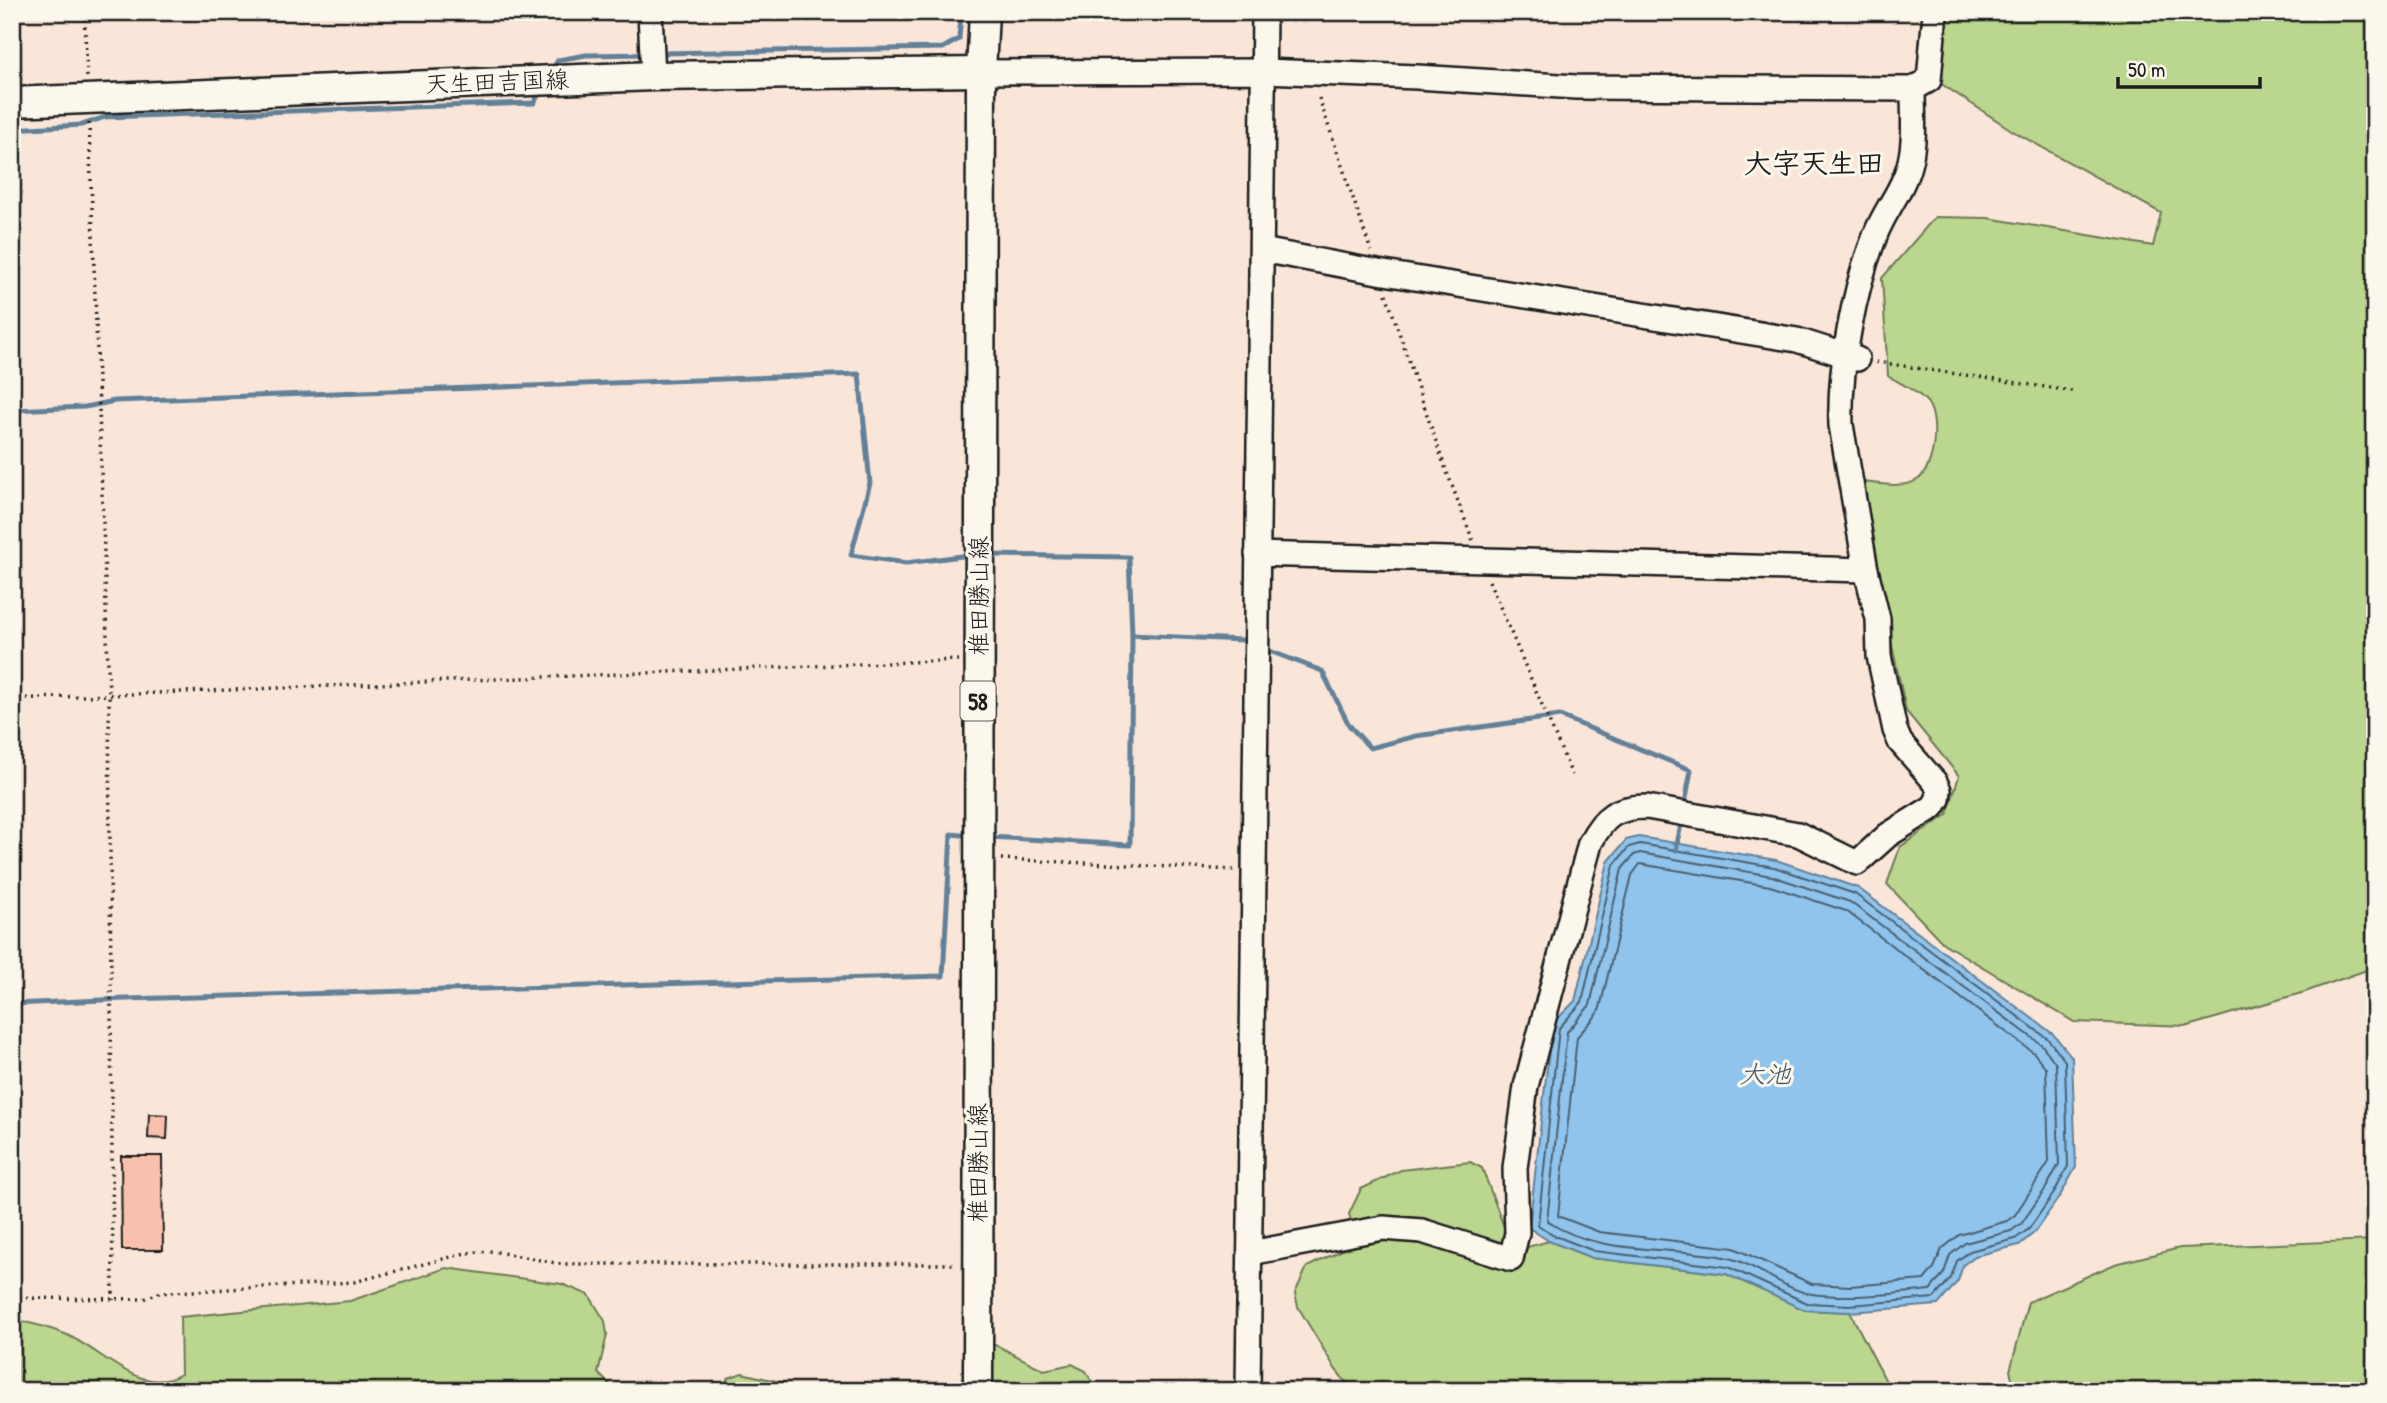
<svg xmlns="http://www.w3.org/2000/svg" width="2387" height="1403" viewBox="0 0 2387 1403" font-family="'Patrick Hand','Klee One',sans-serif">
  <rect width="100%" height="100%" fill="#fae6d9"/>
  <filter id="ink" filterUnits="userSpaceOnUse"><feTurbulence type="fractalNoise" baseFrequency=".0143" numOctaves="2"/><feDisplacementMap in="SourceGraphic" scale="14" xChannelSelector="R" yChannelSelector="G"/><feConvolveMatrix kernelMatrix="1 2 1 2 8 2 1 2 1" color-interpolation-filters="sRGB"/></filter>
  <g filter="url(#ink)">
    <!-- green -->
    <g fill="#bbd68e" stroke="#6c7955" stroke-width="2">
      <path d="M1949,12H2375V967L2305,992L2188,1026L2074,1022L1943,943L1887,884L1900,847L1947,815L1959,776L1906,711L1872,551L1862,482C1878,483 1902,489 1917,480C1935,470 1941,414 1925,400C1915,390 1900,383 1888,376L1882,278L1935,217L1988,218L2153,246L2161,213L2016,133L1937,81Z"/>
      <polygon points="1470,1162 1482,1168 1513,1251 1549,1241 1592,1258 1726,1274 1805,1310 1850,1312 1891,1391 1353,1391 1336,1370 1298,1307 1295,1293 1307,1267 1357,1243 1349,1214 1361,1189 1401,1170"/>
      <polygon points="2375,1240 2375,1391 2016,1391 2010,1371 2028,1302 2115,1264 2180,1248"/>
      <path d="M446,1268L562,1284L589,1295L605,1321L607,1335L598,1373L616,1391H12V1321C29,1321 49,1328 65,1334C101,1349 141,1398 181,1374L180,1317L350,1301Z"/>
      <polygon points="992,1343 1044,1370 1072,1364 1086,1371 1097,1391 992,1391"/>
      <polygon points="742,1373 784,1383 791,1391 720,1391 728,1378"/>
    </g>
    <!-- water -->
    <polygon fill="#90c4ed" stroke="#628199" stroke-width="2" points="1639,837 1776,860 1858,888 2053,1034 2072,1057 2076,1167 2060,1196 2034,1233 2019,1245 1975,1256 1963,1265 1958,1281 1938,1305 1850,1312 1805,1310 1726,1274 1592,1258 1549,1241 1529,1228 1552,1024 1575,1001 1608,862 1626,840"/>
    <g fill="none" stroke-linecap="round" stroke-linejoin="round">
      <!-- shore -->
      <g stroke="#4a5f70" stroke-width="2">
        <polygon points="1640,844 1774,867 1855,894 2048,1039 2065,1061 2068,1166 2054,1193 2029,1229 2015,1239 1970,1251 1957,1261 1951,1278 1934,1298 1850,1305 1807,1303 1728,1267 1594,1251 1553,1235 1538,1225 1559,1028 1582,1002 1614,865 1629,847"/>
        <path d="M1640,853L1772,876L1850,902L2042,1045L2056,1064L2059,1164L2046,1188L2022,1223L2011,1231L1965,1243L1950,1255L1944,1273L1930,1290C1892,1294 1850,1299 1812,1294C1786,1291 1756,1264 1729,1258C1669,1245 1600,1257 1547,1221L1567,1032L1590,1005L1622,869L1634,855Z"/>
        <polygon points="1640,864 1770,886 1846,911 2034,1053 2046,1068 2049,1162 2015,1215 2007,1221 1959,1235 1942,1249 1934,1268 1924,1280 1850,1286 1812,1284 1734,1248 1599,1232 1558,1216 1577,1037 1594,1018 1600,1008 1632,875"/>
      </g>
      <!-- stream -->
      <g stroke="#628199" stroke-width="5">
        <polyline points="659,53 943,48 959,39 961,12"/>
        <polyline points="553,69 558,60 586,55 646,54"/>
        <polyline points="12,129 82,125 105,117 534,103 541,90"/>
        <polyline points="12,410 85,407 115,401 859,374 870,483 851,555 906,563 970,555"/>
        <polyline points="987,555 1129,557 1132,635"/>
        <polyline points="1262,648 1322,671 1349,725 1370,748 1416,736 1560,716 1691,770 1684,809"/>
        <polyline points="989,837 1130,845 1132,635 1243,640 1249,643"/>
        <polyline points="1676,850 1682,819"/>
        <polyline points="12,1004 126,999 943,976 951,834 972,836"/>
      </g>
    </g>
    <!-- building -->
    <g fill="#f9c0ae" stroke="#1c1c1c" stroke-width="2">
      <polygon points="149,1114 168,1115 167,1139 148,1138"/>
      <polygon points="121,1156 162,1156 163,1250 122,1250"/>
    </g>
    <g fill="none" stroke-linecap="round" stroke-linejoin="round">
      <defs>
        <g id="minor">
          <polyline points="650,12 653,76"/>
          <polyline points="981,72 1264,71 1417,77 1576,87 1913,89 1929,80 1935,12"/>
          <polyline points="1262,250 1378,272 1797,340 1857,359"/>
          <polyline points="1257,554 1866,570"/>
          <path d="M1250,1253L1383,1228L1422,1231L1511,1259L1517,1233L1515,1168L1526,1086L1590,843C1604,816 1616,807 1647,807L1798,834L1857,863L1888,835L1933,807L1938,799L1939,790L1935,782L1900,742L1895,730L1879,656L1878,619L1866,570L1841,425C1839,367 1854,289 1875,236C1883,213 1901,193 1908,169C1916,144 1913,115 1913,89"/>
          <polyline points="1248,1391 1264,12"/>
        </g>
        <g id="major">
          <polyline points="12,102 653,76 981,72"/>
          <polyline points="978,1391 981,72 984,12"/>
        </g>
      </defs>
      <!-- minor casing -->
      <use href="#minor" stroke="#1c1c1c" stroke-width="28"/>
      <!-- major casing -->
      <use href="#major" stroke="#1c1c1c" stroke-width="33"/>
      <!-- path -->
      <g stroke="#1c1c1c" stroke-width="3.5" stroke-dasharray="2 5" stroke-linecap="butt">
        <polyline points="84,12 87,77"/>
        <polyline points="1319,98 1371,251"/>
        <polyline points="89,123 109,695 113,1300"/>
        <polyline points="1386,294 1442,459 1473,541"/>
        <polyline points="1876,362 2072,391"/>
        <polyline points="1489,581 1572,775"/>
        <polyline points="12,699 958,660"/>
        <polyline points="1001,859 1235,870"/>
        <polyline points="12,1298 144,1299 158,1293 354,1282 466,1253 492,1251 561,1264 957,1264"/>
      </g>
      <!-- minor -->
      <use href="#minor" stroke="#fbf7ec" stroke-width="23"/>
      <!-- major -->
      <use href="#major" stroke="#fbf7ec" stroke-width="28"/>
    </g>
  </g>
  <g text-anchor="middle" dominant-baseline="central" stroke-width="6" stroke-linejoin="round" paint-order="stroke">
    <!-- shield labels -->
    <rect fill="#fbf7ec" stroke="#5f5e5a" stroke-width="2" x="960.5" y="681.5" width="35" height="39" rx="5"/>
    <g font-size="23" font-weight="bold" fill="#1c1c1c">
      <text x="978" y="701">58</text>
    </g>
    <!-- street labels -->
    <g font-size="24" fill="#1c1c1c" stroke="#fbf7ec">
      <text transform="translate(497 81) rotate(-2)">天生田吉国線</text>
      <text transform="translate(978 596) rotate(-90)">椎田勝山線</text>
      <text transform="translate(977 1163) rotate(-90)">椎田勝山線</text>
    </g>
    <!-- water labels -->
    <g font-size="26" font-style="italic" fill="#455765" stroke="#fbf7ec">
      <text x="1765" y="1073">大池</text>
    </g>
    <!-- quarter labels -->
    <g font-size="28" font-weight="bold" fill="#1c1c1c" stroke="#fbf7ec">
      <text x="1814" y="163">大字天生田</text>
    </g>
  </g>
  <!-- margin -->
  <rect width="2387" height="1403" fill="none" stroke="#fbf7ec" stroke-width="42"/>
  <rect x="21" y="21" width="2345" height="1361" fill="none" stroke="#1c1c1c" stroke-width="2.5" filter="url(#ink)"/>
  <!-- scale -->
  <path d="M2118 77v10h142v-10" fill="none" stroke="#1c1c1c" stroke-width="3.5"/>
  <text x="2128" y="77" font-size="21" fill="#1c1c1c" stroke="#fbf7ec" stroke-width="5" paint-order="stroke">50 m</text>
</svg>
